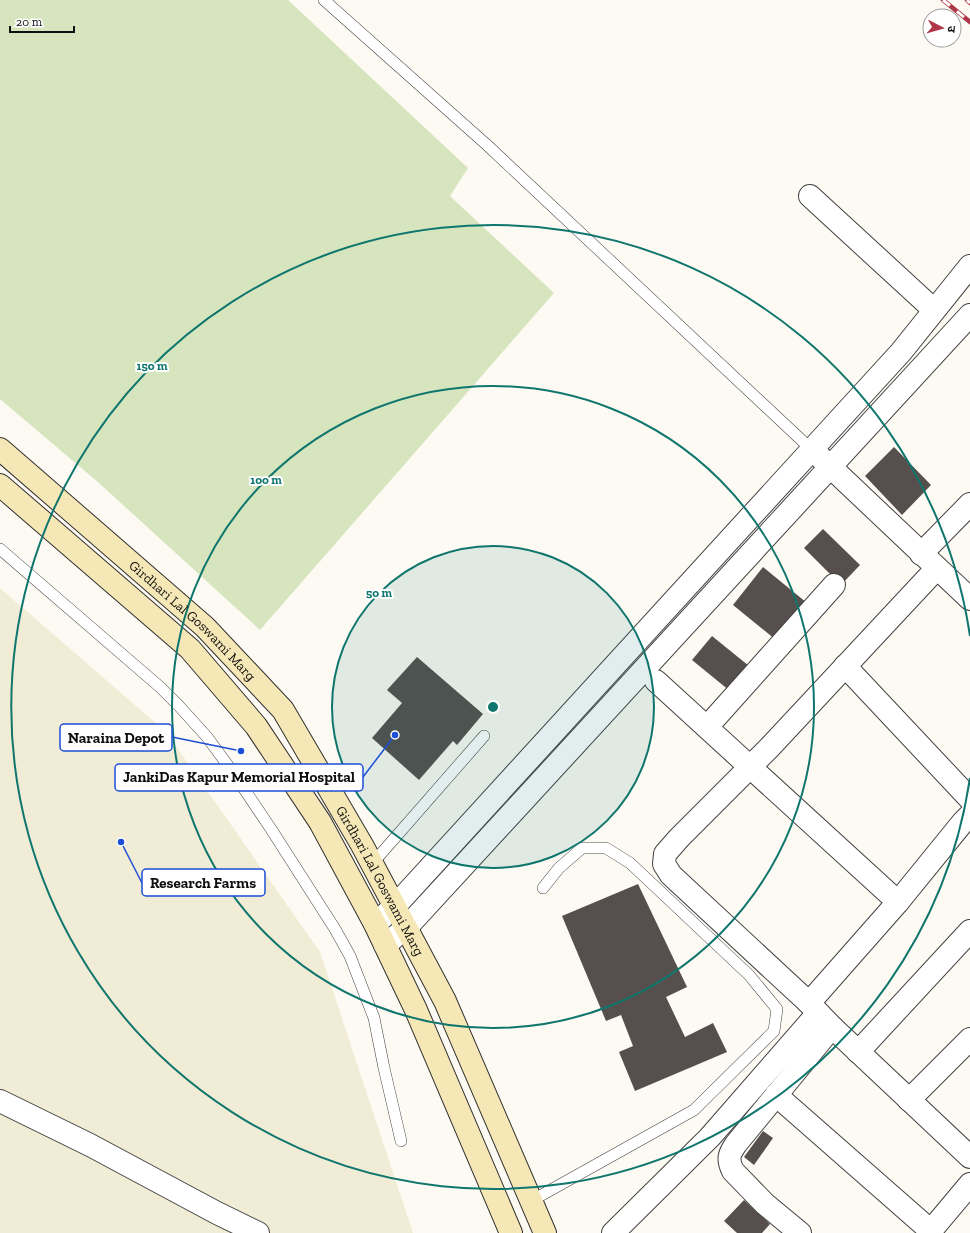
<svg xmlns="http://www.w3.org/2000/svg" width="970" height="1233" viewBox="0 0 970 1233" font-family="'Zilla Slab','Noto Sans Devanagari',serif">
  <rect width="100%" height="100%" fill="#fdfaf3"/>
  <!-- farmland -->
  <polygon fill="#f1ecd5" points="0,588 166,732 320,952 413,1233 0,1233"/>
  <!-- green -->
  <polygon fill="#d7e5bf" points="0,0 288,0 468,168 450,196 554,293 260,630 99,483 0,399"/>
  <!-- building -->
  <g fill="#564f4d">
    <polygon points="894,447 931,485 902,515 865,476"/>
    <polygon points="823,529 860,565 841,585 804,548"/>
    <polygon points="763,567 807,603 776,640 733,605"/>
    <polygon points="712,636 749,666 730,691 692,660"/>
    <polygon points="417,657 483,714 457,745 453,741 419,780 372,738 402,703 387,690"/>
    <polygon points="638,884 687,987 666,997 685,1037 713,1023 727,1052 635,1091 619,1052 633,1046 621,1015 606,1021 562,916"/>
    <polygon points="763,1131 773,1138 754,1165 744,1157"/>
    <polygon points="744,1200 770,1224 762,1233 737,1233 724,1221"/>
  </g>
  <g fill="none" stroke-linecap="round" stroke-linejoin="round">
    <defs>
      <g id="lane">
        <polyline points="324,0 487,145 812,450"/>
        <polyline points="0,549 160,687 179,706 207,737 232,771 271,829 335,929 350,956 374,1018 384,1068 401,1141"/>
        <polyline points="372,864 484,736"/>
        <polyline points="531,1201 694,1110 774,1031 777,1009 749,975 630,863 606,848 582,848 559,868 543,888"/>
      </g>
      <g id="street">
        <polyline points="810,196 934,310"/>
        <polyline points="820,457 970,599"/>
        <polyline points="921,554 970,504"/>
        <polyline points="937,568 769,748 679,838 665,854 664,864 671,875 809,1003 832,1027 970,1157"/>
        <polyline points="845,666 970,799"/>
        <polyline points="656,681 898,902 809,1003"/>
        <polyline points="707,727 834,585"/>
        <polyline points="898,902 963,822 970,815"/>
        <polyline points="375,924 395,906 901,352 970,266"/>
        <polyline points="385,945 407,927 970,315"/>
        <polyline points="858,1052 970,931"/>
        <polyline points="776,1095 931,1231"/>
        <polyline points="909,1100 970,1039"/>
        <polyline points="0,1101 90,1145 217,1213 258,1233"/>
        <polyline points="613,1233 710,1137 818,1013"/>
        <path d="M800,1233L765,1204L733,1171C727,1159 729,1154 736,1144L832,1027"/>
        <polyline points="929,1233 970,1184"/>
      </g>
      <g id="secondary">
        <path id="s1" d="M0,449L205,627L283,710L362,845L445,1001L545,1233"/>
        <polyline points="0,485 190,649 256,726 320,822 375,924 416,1010 511,1233"/>
      </g>
    </defs>
    <!-- lane casing -->
    <use href="#lane" stroke="#424242" stroke-width="12"/>
    <!-- street casing -->
    <use href="#street" stroke="#424242" stroke-width="24"/>
    <!-- secondary casing -->
    <use href="#secondary" stroke="#313131" stroke-width="24"/>
    <!-- lane -->
    <use href="#lane" stroke="#fff" stroke-width="11"/>
    <!-- street -->
    <use href="#street" stroke="#fff" stroke-width="22"/>
    <!-- secondary -->
    <use href="#secondary" stroke="#f6e8b6" stroke-width="22"/>
    <defs>
      <g id="rail">
        <polyline points="943,0 970,22"/>
        <polyline points="967,0 970,3"/>
      </g>
    </defs>
    <!-- rail casing -->
    <use href="#rail" stroke="#af3749" stroke-width="4.5"/>
    <!-- rail -->
    <use href="#rail" stroke="#fff" stroke-width="3" stroke-dasharray="9" stroke-linecap="butt"/>
  </g>
  <!-- distance rings -->
  <circle cx="493" cy="707" r="161" fill="#0f766e" fill-opacity=".12"/>
  <g fill="none" stroke="#0f766e" stroke-width="2">
    <circle cx="493" cy="707" r="161"/>
    <circle cx="493" cy="707" r="321"/>
    <path d="M970 778A482 482 0 1 1 970 636"/>
  </g>
  <g text-anchor="middle" dominant-baseline="central" stroke-width="4" stroke-linejoin="round" paint-order="stroke">
    <!-- street labels -->
    <g font-size="14" fill="#0f0f0f" stroke="#fff">
      <text stroke="none"><textPath href="#s1" startOffset="258">Girdhari Lal Goswami Marg</textPath></text>
      <text stroke="none"><textPath href="#s1" startOffset="582">Girdhari Lal Goswami Marg</textPath></text>
    </g>
  </g>
  <circle cx="493" cy="707" r="6" fill="#0f766e" stroke="#fff" stroke-width="2"/>
  <g font-size="12" text-anchor="middle" font-weight="bold" fill="#0f766e" stroke="#fff" stroke-width="4" stroke-linejoin="round" paint-order="stroke">
    <text x="152" y="370">150 m</text>
    <text x="266" y="484">100 m</text>
    <text x="379" y="597">50 m</text>
  </g>
  <!-- callouts -->
  <path fill="none" stroke="#1d4ed8" stroke-width="1.5" d="M241 751L172 737M395 735L363 777M121 842L142 883"/>
  <g fill="#1d4ed8" stroke="#fff" stroke-width="1.5">
    <circle cx="241" cy="751" r="4"/>
    <circle cx="395" cy="735" r="4"/>
    <circle cx="121" cy="842" r="4"/>
  </g>
  <g fill="#fff" stroke="#1d4ed8" stroke-width="1.5">
    <rect x="60" y="724" width="112" height="27" rx="4"/>
    <rect x="115" y="764" width="248" height="27" rx="4"/>
    <rect x="142" y="869" width="123" height="27" rx="4"/>
  </g>
  <g font-size="15" text-anchor="middle" font-weight="bold" fill="#0f0f0f">
    <text x="116" y="743">Naraina Depot</text>
    <text x="239" y="782">JankiDas Kapur Memorial Hospital</text>
    <text x="203" y="888">Research Farms</text>
  </g>
  <!-- north arrow -->
  <g transform="translate(942 28) rotate(96)"><circle r="19" fill="#ffffff" stroke="#9f9f9f"/>
  <path d="M0-3L7 15L0 10L-7 15Z" fill="#af3749"/>
  <text y="-6" font-size="11" font-weight="bold" text-anchor="middle" fill="#0f0f0f">उ</text>
  </g>
  <!-- scale -->
  <path d="M10 26v6h64v-6" fill="none" stroke="#0f0f0f" stroke-width="2"/>
  <text x="16" y="26" font-size="12" fill="#0f0f0f" stroke="#ffffff" stroke-width="3" paint-order="stroke">20 m</text>
</svg>
